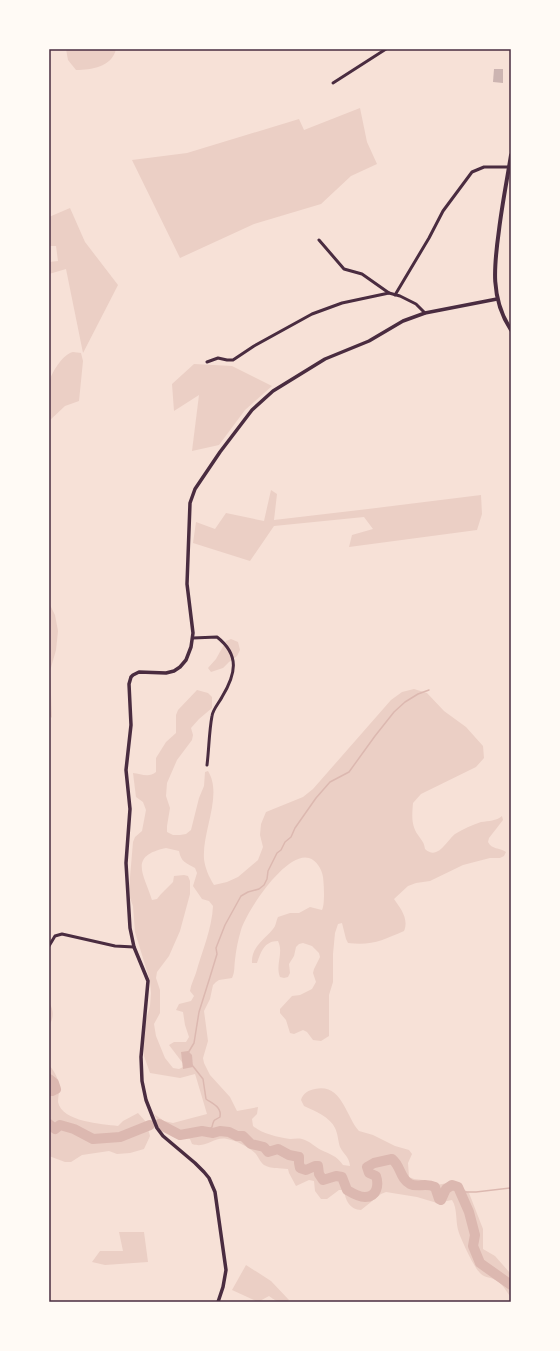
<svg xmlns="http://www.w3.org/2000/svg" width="560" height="1351" viewBox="0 0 560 1351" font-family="Ubuntu,sans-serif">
  <rect width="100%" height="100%" fill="#f7e1d7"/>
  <!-- green -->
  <g fill="#ebcfc5" fill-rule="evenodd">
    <path d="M66,49H116C112,67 91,70 76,70L68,60Z"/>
    <polygon points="360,108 367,142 377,164 351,176 321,204 254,224 180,258 132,160 187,153 299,119 304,130"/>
    <polygon points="70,208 85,242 118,285 83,353 66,269 49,274 49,262 58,261 56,246 49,246 49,217"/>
    <path d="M73,352L81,353L83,361L79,401L65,406L49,421C49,409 47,395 49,383C51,373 63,354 73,352Z"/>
    <polygon points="194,364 232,366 272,386 245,410 219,445 192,451 199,395 174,411 172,384"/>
    <polygon points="271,490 277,494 274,520 368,509 481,495 482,514 477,530 349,547 352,535 373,529 364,517 274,526 250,561 193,543 196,522 215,529 226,513 264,521"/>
    <polygon points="49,603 55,615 58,631 56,650 50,671 52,718 49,715"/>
    <polygon points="231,639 238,642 240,650 237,656 229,662 223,668 211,672 208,668 216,659 226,641"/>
    <path d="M414,689L427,693L444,711L466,727L483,746L484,758L476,767L421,794L413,803C412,814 411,826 418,835C422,841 424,842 425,849C438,861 447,840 455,834C463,829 472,825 481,822C489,821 496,821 502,816L503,820L489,838L488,842C492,850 499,847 506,852L504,856L500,858H490L463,865L430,881L416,883L408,886L394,899C401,909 409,919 404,931C383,940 372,946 348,943L346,939L342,923L338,924L335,933L333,954V982L329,995V1036L321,1041L313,1040L307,1032L303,1030L294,1034L290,1033L286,1020L280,1013V1009L292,996L300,995L312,989L316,982L313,973L314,969L320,957L319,953L312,946L303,943L299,944L296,947L294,956L289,964L290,973L288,977L284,978L280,977C275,965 284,953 278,941C264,941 261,952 257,963H252C251,947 264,940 273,929C276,926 276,921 278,917L290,913H299L310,907L322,910C325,904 324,884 323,877C322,869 316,860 309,858C286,851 246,912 241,930C238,940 236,950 235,960C234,967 235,972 232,978L219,980L216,982L213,985L210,999L204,1011L208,1041L203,1058L204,1063L210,1075L230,1097L237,1111L258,1107L257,1114L252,1119L253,1126C262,1134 277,1137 290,1139C294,1139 298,1138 302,1139C310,1141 315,1147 321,1150C330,1154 337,1156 343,1165L350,1166C349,1156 344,1155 340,1147C338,1141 338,1134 335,1128C330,1117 315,1111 304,1106L301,1100C303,1093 309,1090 315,1089C342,1083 346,1117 359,1131L373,1135L395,1146L409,1150L412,1154L408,1163L409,1177L414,1179L423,1180L436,1185L454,1182L469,1193L483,1229V1249L495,1256L510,1273L511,1297C506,1292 504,1285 497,1281C492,1277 485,1278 481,1274C474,1268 462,1241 459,1233C455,1223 458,1209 452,1200L437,1203L417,1197L386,1192L381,1194L361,1210C350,1210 345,1200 344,1190H339L327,1199H321L315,1191L314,1181L309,1180L296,1186L289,1173L288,1169C280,1168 271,1169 264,1165C260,1162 258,1156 255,1153C249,1147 235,1140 227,1139C214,1136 207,1149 192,1144L190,1139C186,1138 184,1139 180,1139C168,1137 159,1124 154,1114L164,1121L173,1123L207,1114L196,1077L195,1074L180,1078L150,1073L144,1056L143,1043L145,1024L150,1006L151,993L150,981L135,932L133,906L130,898L129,889L133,842L135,837L142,831L146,810L143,802L136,797L133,773C141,774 149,778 156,772V758L166,742L176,733V715L178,710L197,690L208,693L212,697V708L199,719L191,728L193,735L192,740L177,760L167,783L166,796L170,808L167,826V832L173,835H180L186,834L191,830L199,798L204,786L205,772L208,771C223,795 202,831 204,859C205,868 209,877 214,885L227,882L238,877L258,860L263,847L260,835L261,824L266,812L303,797L313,789L391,700L402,692ZM166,848L179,851C181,862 186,863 195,868L197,873L193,886L202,899L209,901L213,906C212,929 202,951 196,973C194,979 191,984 190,991L194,996L191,1001L179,1004L176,1010L183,1012L185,1025L189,1037L186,1042H174L169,1045L185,1066L179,1069L173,1068L165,1058L156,1036L154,1024L160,1013V990L156,978L157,972L169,956L180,931L190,894V881L188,876L184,875L174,876L173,882L161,894L157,899L152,900C144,874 128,856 166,848Z"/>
    <path d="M49,1002C54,1011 54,1017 49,1026Z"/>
    <path d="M49,1046L50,1051L49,1065C55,1072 60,1081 59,1090C59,1094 58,1098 58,1102C62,1122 102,1124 118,1126L123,1121L138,1113L146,1122L150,1136L144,1149L130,1153L117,1154L109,1151L82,1155L71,1162H65L49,1156Z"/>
    <polygon points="119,1232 144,1232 148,1262 105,1265 92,1262 100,1251 123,1251"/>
    <path d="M246,1265L271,1281L289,1300C282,1305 276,1301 269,1296L258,1302L232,1290Z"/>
  </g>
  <!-- water -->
  <polygon fill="#dcb8b0" points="188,1051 192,1055 193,1067 183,1069 181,1052"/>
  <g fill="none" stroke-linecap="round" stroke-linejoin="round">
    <!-- stream -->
    <g stroke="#dcb8b0" stroke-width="1.5">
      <polyline points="188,1053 194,1043 199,1012 210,977 217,954 216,948 225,925 241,896 248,892 259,889 264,885 267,879 268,871 277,853 281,850 285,842 291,837 295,828 316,798 330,782 349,772 375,736 394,712 405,702 418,694 429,690"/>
      <path d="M192,1065L203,1079L206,1099C213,1104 222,1107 220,1117C214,1121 214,1118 212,1127L206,1131"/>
      <polyline points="461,1192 476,1192 511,1188"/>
    </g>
    <!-- river -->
    <g stroke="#dcb8b0" stroke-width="10">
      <polyline points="49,1079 54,1083 56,1089 52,1091 49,1091"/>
      <polyline points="49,1124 55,1129 60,1125 74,1129 93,1139 120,1137 150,1125"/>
      <path d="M159,1124L180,1135L202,1131L213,1133L220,1131L229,1132L237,1136H243L251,1144L264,1147L268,1152L278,1149L289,1155L299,1157V1163L300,1168L306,1170L315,1166H318L319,1174L323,1180L336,1176L342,1177L347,1190C352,1193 359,1197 365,1197C377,1197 379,1185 376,1176L369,1173L367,1167L374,1163L392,1159C401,1166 400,1179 410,1184C418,1188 425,1182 435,1187L439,1199L441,1200L446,1189L452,1185L458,1187L469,1212L475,1235L473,1246L480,1263L511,1285"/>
    </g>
  </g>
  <!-- building -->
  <polygon fill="#ccb4b1" points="494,69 503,69 503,83 493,82"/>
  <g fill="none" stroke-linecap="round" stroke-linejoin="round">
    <!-- minor -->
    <g stroke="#4a2c40" stroke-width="3">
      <polyline points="333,83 386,49"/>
      <polyline points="319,240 344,269 362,274 389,293"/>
      <polyline points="395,295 429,238 443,211 472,172 484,167 509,167"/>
      <polyline points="207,362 218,358 227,360 233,360 254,346 312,314 342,303 389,293 400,296 416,304 425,313"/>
      <path d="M193,638L217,637C240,655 236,674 222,697C219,703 213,709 212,716C209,732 209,749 207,765"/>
      <polyline points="49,946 55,936 62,934 115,946 134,947"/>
    </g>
    <!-- tertiary -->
    <polyline stroke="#4a2c40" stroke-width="3.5" points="218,1302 223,1287 226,1270 215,1192 209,1178 204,1172 195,1163 163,1136 157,1128 146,1100 142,1081 141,1057 148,981 134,947 130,928 126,863 130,809 126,770 131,725 129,684 131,677 133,675 139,672 166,673 174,671 180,667 186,660 191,647 193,633 187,584 190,503 195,489 220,452 252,410 273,391 325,359 369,341 403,321 425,313 497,299"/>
    <!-- secondary -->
    <path stroke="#4a2c40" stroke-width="4" d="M511,155C507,180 502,205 499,230C494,266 490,298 511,330"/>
  </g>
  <!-- border -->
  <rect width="560" height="1351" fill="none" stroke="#fffaf5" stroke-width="100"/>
  <rect x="50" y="50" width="460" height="1251" fill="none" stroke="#4a2c40" stroke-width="1.5"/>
</svg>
